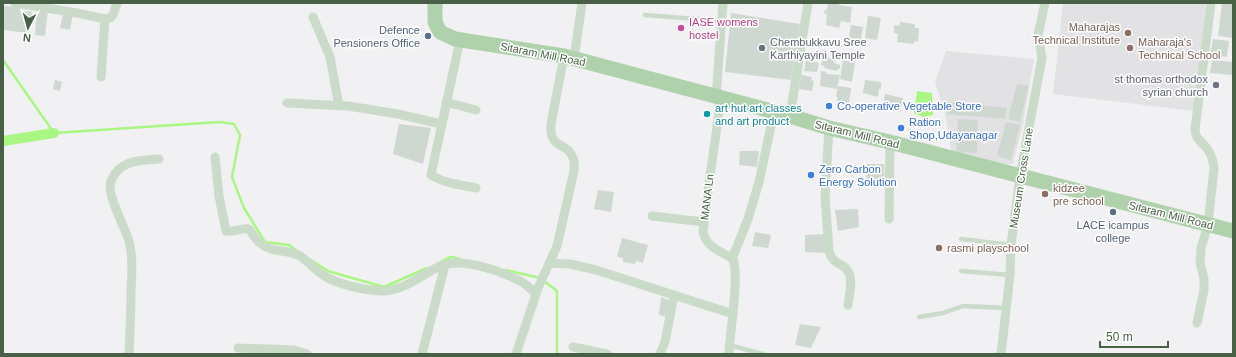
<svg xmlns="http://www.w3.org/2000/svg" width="1236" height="357" viewBox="0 0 1236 357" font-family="Arial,sans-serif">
  <rect width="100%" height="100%" fill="#f1f0f3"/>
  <!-- education -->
  <g fill="#e2e2e4">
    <polygon points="1063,3 1206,3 1194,111 1053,94"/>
    <polygon points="946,51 1034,59 1023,124 1013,164 991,165 952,153 945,114 935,82"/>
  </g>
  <!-- water -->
  <polygon fill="#aaf683" points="917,91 932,93 933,115 923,117 914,113"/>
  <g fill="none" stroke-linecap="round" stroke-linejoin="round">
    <!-- stream -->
    <g stroke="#aaf683" stroke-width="2.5">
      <polyline points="3,60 54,133 220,122 234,124 240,135 232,177 244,208 265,242 289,245 297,251"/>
      <polyline points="311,260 328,271 384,287 427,268"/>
      <polyline points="442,261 451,257 460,259"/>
      <polyline points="506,270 540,278"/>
      <polyline points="544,281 557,291 557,354"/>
    </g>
    <!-- canal -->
    <polyline stroke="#aaf683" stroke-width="10" points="3,141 54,133"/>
  </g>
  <!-- building -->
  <g fill="#cfd8d0">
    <polygon points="828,3 839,3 839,5 852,7 850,23 841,21 839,28 826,25 827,14 823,13 827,9"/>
    <polygon points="1222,3 1233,3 1233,38 1218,36"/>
    <polygon points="3,6 20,7 21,12 32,11 29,33 3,30"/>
    <polygon points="37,9 48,10 45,36 35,35"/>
    <polygon points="63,13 73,14 70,30 60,28"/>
    <polygon points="731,13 800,24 791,80 725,72"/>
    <polygon points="868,16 881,18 877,40 865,38"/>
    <polygon points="900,22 915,24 915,28 919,28 918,42 914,41 914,44 897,42 898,34 894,33 894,25 899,26"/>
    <polygon points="851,25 863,27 860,44 848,43"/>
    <polygon points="1213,39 1229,41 1227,57 1210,55"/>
    <polygon points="823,57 835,59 834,63 840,65 840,69 837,69 837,71 824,68 825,66 821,65"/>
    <polygon points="806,60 819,63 817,72 804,71"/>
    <polygon points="843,60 855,63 852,82 840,79"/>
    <polygon points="1212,60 1233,62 1233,75 1210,73"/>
    <polygon points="821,71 826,72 826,74 838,75 840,74 837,89 820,86"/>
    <polygon points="801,75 812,77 811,80 814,81 812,91 799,89"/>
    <polygon points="55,80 62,82 60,91 53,89"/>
    <polygon points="865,80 881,82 881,89 879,89 878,97 863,93"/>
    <polygon points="1017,84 1029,86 1020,122 1008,119"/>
    <polygon points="838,86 851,88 849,103 837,101 837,97 836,96"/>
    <polygon points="885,94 903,98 900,112 882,109"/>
    <polygon points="948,102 1007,108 1005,119 946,114"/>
    <polygon points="958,119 978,120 977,153 956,152"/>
    <polygon points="1006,122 1020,125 1011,160 997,156"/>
    <polygon points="399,124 431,128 423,164 393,154"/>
    <polygon points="740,151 759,151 757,167 739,165"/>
    <polygon points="867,164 884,164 885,186 866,187"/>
    <polygon points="598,190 614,192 611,212 594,209"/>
    <polygon points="858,209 859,227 838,231 835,210"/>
    <polygon points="755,232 771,235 768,248 752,246"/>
    <polygon points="825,234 825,253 805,252 805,235"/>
    <polygon points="622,238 648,245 643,263 637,261 634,264 623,262 623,258 617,257"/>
    <polygon points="661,297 670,301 667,317 659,315"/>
    <polygon points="800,324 821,327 811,348 795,345"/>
  </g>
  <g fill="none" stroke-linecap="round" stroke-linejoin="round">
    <!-- service -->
    <g stroke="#cadbc9" stroke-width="4.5">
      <polyline points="645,15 722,21"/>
      <polyline points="961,239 1011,245"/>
      <polyline points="961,271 1010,275"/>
      <polyline points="919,317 943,313 963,306 1006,308"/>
      <polyline points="729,345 763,354"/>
    </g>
    <!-- minor -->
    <g stroke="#cadbc9" stroke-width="9">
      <polyline points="15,3 77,13 105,19 110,18 113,15 117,3"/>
      <polyline points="313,17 330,57 339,106"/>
      <path d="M460,40L431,175C444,183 461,185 476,188"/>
      <polyline points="574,59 582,3"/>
      <polyline points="101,77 105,19"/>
      <polyline points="716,97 723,3"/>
      <path d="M721,98L708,191L703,232C706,245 716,249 726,255C728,256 730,257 732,258C741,270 729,337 729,354"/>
      <polyline points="446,102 476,110"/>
      <polyline points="287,103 348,106 398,114 441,124"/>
      <polyline points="790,116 808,3"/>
      <path d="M829,128L825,197L829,251C833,266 844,262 849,273C853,282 849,295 848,305"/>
      <path d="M215,157L219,196L226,231C233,233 241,227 249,229C252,233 255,239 260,243C271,253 287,249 300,256C307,260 312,267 319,272C333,284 363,290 382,291C406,291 422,273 443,265C464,258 501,271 520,281C526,284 531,289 536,294"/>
      <polyline points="652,216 704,222"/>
      <polyline points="889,219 890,142"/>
      <polyline points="732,259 748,219 759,182 774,112"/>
      <polyline points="550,263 570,264 596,270 733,314"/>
      <path d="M1197,323L1204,290V279L1200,263L1201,248L1208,225L1214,168C1213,161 1212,155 1208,150C1202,140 1196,142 1195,129L1211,3"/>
      <polyline points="573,347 607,354"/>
      <polyline points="238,348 294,350 307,354"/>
      <path d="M129,354C130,333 131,311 131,290C132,274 133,257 129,241C125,227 106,194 111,181C119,160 140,160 159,159"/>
      <polyline points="422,354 445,265"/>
      <path d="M516,354L538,288L557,246L574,171C574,167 575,162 573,158C568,141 549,151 551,124L564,56"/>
      <polyline points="660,354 665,342 674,295"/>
      <polyline points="1001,354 1010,275 1011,245 1020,176 1042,58 1038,35 1045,3"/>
    </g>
    <!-- primary -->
    <polyline stroke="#afd2ad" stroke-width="15" points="435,3 435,22 440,32 455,39 564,56 790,116 829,128 890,142 1233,231"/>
  </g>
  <!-- markers -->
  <circle fill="#d1479c" stroke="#fff" stroke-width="1.5" cx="681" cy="28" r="4"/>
  <g fill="#8d6e63" stroke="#fff" stroke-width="1.5">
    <circle cx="1128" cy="33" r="4"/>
    <circle cx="1130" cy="48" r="4"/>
    <circle cx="1045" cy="194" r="4"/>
    <circle cx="939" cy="248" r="4"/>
  </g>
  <g fill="#5c6f8a" stroke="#fff" stroke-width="1.5">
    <circle cx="428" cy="36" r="4"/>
    <circle cx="1113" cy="212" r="4"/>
  </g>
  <g fill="#6b7280" stroke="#fff" stroke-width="1.5">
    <circle cx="762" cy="48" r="4"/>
    <circle cx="1216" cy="85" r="4"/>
  </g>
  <g fill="#3f7fe0" stroke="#fff" stroke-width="1.5">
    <circle cx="829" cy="106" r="4"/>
    <circle cx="901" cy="128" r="4"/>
    <circle cx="811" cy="175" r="4"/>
  </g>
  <circle fill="#0f9aa8" stroke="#fff" stroke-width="1.5" cx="707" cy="114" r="4"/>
  <g text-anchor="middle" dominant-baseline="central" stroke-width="3" stroke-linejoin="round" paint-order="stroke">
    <!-- hotel labels -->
    <g font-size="11" fill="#b23c85" stroke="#fff" text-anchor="start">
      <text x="689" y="22">IASE womens<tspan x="689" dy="13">hostel</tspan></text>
    </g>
    <!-- education labels -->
    <g font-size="11" fill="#785e54" stroke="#fff" text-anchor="start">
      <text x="1120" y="27" text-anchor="end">Maharajas<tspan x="1120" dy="13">Technical Institute</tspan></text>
      <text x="1138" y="42">Maharaja's<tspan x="1138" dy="13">Technical School</tspan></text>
      <text x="1053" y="188">kidzee<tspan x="1053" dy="13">pre school</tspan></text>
      <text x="947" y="248">rasmi playschool</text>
    </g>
    <!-- service labels -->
    <g font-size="11" fill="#4e5e75" stroke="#fff" text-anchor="end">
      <text x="420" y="30">Defence<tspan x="420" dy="13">Pensioners Office</tspan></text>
      <text x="1113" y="225" text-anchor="middle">LACE icampus<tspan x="1113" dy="13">college</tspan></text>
    </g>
    <!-- worship labels -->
    <g font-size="11" fill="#5b616d" stroke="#fff" text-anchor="start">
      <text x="770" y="42">Chembukkavu Sree<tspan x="770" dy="13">Karthiyayini Temple</tspan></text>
      <text x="1208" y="79" text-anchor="end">st thomas orthodox<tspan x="1208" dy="13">syrian church</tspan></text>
    </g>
    <!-- street labels -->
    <g font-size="11" fill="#486046" stroke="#fff">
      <text transform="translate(543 54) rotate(11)">Sitaram Mill Road</text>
      <text transform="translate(857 134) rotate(14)">Sitaram Mill Road</text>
      <text transform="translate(1021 178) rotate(-81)">Museum Cross Lane</text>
      <text transform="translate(707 197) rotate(-83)">MANA Ln</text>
      <text transform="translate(1171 215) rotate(14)">Sitaram Mill Road</text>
    </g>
    <!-- shop labels -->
    <g font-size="11" fill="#366cbe" stroke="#fff" text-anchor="start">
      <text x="837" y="106">Co-operative Vegetable Store</text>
      <text x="909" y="122">Ration<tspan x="909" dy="13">Shop,Udayanagar</tspan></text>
      <text x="819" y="169">Zero Carbon<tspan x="819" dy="13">Energy Solution</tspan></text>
    </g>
    <!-- culture labels -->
    <g font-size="11" fill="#0d838f" stroke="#fff" text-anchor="start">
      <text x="715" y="108">art hut art classes<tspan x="715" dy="13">and art product</tspan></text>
    </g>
  </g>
  <!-- border -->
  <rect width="1236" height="357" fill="none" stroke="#486046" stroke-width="8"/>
  <!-- north arrow -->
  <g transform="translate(28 28) rotate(186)" stroke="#ffffff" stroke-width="3" paint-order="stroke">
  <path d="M0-3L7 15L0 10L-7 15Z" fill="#486046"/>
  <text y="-6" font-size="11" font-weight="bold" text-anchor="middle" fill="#486046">N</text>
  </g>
  <!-- scale -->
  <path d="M1100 341v6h68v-6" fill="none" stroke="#486046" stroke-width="2"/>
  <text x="1106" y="341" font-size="12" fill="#486046" stroke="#ffffff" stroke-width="3" paint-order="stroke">50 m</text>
</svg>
